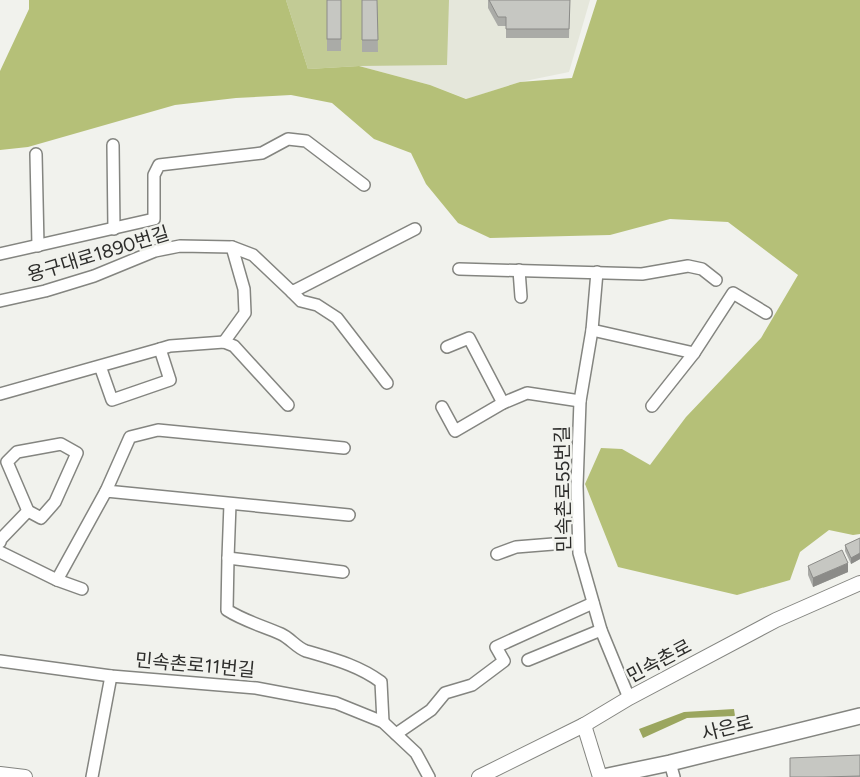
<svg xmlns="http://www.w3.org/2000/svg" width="860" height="777" viewBox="0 0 860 777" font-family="Figtree,'Noto Sans KR',sans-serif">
  <rect width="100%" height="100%" fill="#f1f2ed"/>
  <!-- built -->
  <polygon fill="#e5e7db" points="286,0 590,0 569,72 520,82 467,99 430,85 359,66 308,69"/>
  <!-- green -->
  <polygon fill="#c2cb95" points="286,0 449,0 447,65 359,66 308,69"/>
  <!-- forest -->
  <polygon fill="#b5c078" points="29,0 286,0 308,69 359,66 430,85 466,99 520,82 572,78 597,0 860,0 860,534 853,535 829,530 800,552 790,580 737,595 618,567 585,484 601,448 622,449 650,465 686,417 761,338 798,275 728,222 670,219 610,235 490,238 458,223 426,184 411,153 374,139 332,103 291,95 236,98 175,105 28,147 0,150 0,71 29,9"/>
  <!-- water -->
  <polygon fill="#9ba65f" points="734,709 735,716 687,718 643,738 639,729 684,712"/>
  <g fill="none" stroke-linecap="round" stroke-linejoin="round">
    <defs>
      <g id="minor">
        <polyline points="113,145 114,229"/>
        <polyline points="36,154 38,246"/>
        <polyline points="0,254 154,219 154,175 159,165 262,153 288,139 306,141 364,185"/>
        <polyline points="459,269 642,274 688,266 702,269 716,280"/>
        <polyline points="519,270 521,297"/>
        <polyline points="597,272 592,330 580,401 577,486 579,553 601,630 629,698"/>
        <polyline points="292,292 301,301 317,305 337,318 387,383"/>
        <polyline points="0,301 45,291 94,276 155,251 180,246 232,247 253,255 292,292 415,229"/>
        <polyline points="592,330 694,353"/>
        <polyline points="224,342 245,313 244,289 232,247"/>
        <polyline points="447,347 469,338 503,403"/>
        <polyline points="160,349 170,346 224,342 234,346 288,405"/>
        <polyline points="0,394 160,349 170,380 112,400 100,366"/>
        <polyline points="652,406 694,353 733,293 766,313"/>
        <polyline points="442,407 455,431 503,403 527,393 580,401"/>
        <polygon points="61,444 77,453 55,502 41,518 28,511 7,462 17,452"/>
        <polyline points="106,491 130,437 158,430 344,448"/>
        <polyline points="0,542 1,539 28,511"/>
        <polyline points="0,552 57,580 106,491 349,515"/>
        <polyline points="497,554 516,547 578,542"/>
        <polyline points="228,558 230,504"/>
        <path d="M343,572L228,558L227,610C244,621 263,626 281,634C290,638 297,648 306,651C333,659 358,665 381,682L383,722"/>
        <polyline points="57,580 82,589"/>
        <polyline points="528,660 601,630"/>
        <polyline points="0,661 111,676 256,688 336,703 383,722 416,753 429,777"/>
        <polyline points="396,734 431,710 445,693 472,685 504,661 496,647 593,603"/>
        <polyline points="670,763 674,777"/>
        <polyline points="92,777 111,676"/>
      </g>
      <g id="tertiary">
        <polyline points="584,725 600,777"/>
        <polyline points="0,774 25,777"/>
        <polyline points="479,777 584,725 629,698 776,620 860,583"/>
      </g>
      <polyline id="secondary" points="603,777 670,763 860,716"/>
    </defs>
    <!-- minor casing -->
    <use href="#minor" stroke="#848580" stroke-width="14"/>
    <!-- tertiary casing -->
    <use href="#tertiary" stroke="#848580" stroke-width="16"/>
    <!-- secondary casing -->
    <use href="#secondary" stroke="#848580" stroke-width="18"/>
    <!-- minor -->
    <use href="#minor" stroke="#fff" stroke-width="11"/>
    <!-- tertiary -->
    <use href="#tertiary" stroke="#fff" stroke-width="14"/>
    <!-- secondary -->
    <use href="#secondary" stroke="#fff" stroke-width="15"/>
  </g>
  <!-- wall -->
  <g fill="#aaaba7">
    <rect x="327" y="0" width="14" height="51"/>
    <polygon points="362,0 377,0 378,52 362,52"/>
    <polygon points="488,0 570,0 569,38 506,38 506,26 498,26 488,8"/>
    <polygon points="860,538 860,559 851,564 845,551 845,545"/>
    <polygon points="808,566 848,572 813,587 808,575"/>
    <polygon points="860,755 860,777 790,777 790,758"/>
  </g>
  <!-- shaded-wall -->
  <g fill="#8b8b88">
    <polygon points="860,553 860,559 851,564 851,558"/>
    <polygon points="848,563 848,572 813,587 813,578"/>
  </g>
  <!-- building -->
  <g fill="#c6c7c2" stroke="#8b8b88">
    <rect x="327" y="0" width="14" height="39"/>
    <polygon points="362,0 377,0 378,40 362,40"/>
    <polygon points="489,0 570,0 569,29 506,29 506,17 498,17"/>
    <polygon points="860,538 860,553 851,558 845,545"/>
    <polygon points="842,550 848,563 813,578 808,566"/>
    <polygon points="860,755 860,776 823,777 790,777 790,758"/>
  </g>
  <g text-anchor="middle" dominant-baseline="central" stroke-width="5" stroke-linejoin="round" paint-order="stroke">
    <!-- street labels -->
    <g font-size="19" fill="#2d2d2b" stroke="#f1f2ed">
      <text transform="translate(98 254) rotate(-17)">용구대로1890번길</text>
      <text transform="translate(563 489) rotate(-91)">민속촌로55번길</text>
      <text transform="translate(659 661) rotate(-28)">민속촌로</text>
      <text transform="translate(195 665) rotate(5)">민속촌로11번길</text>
      <text transform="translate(727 728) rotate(-14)">사은로</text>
    </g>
  </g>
</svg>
